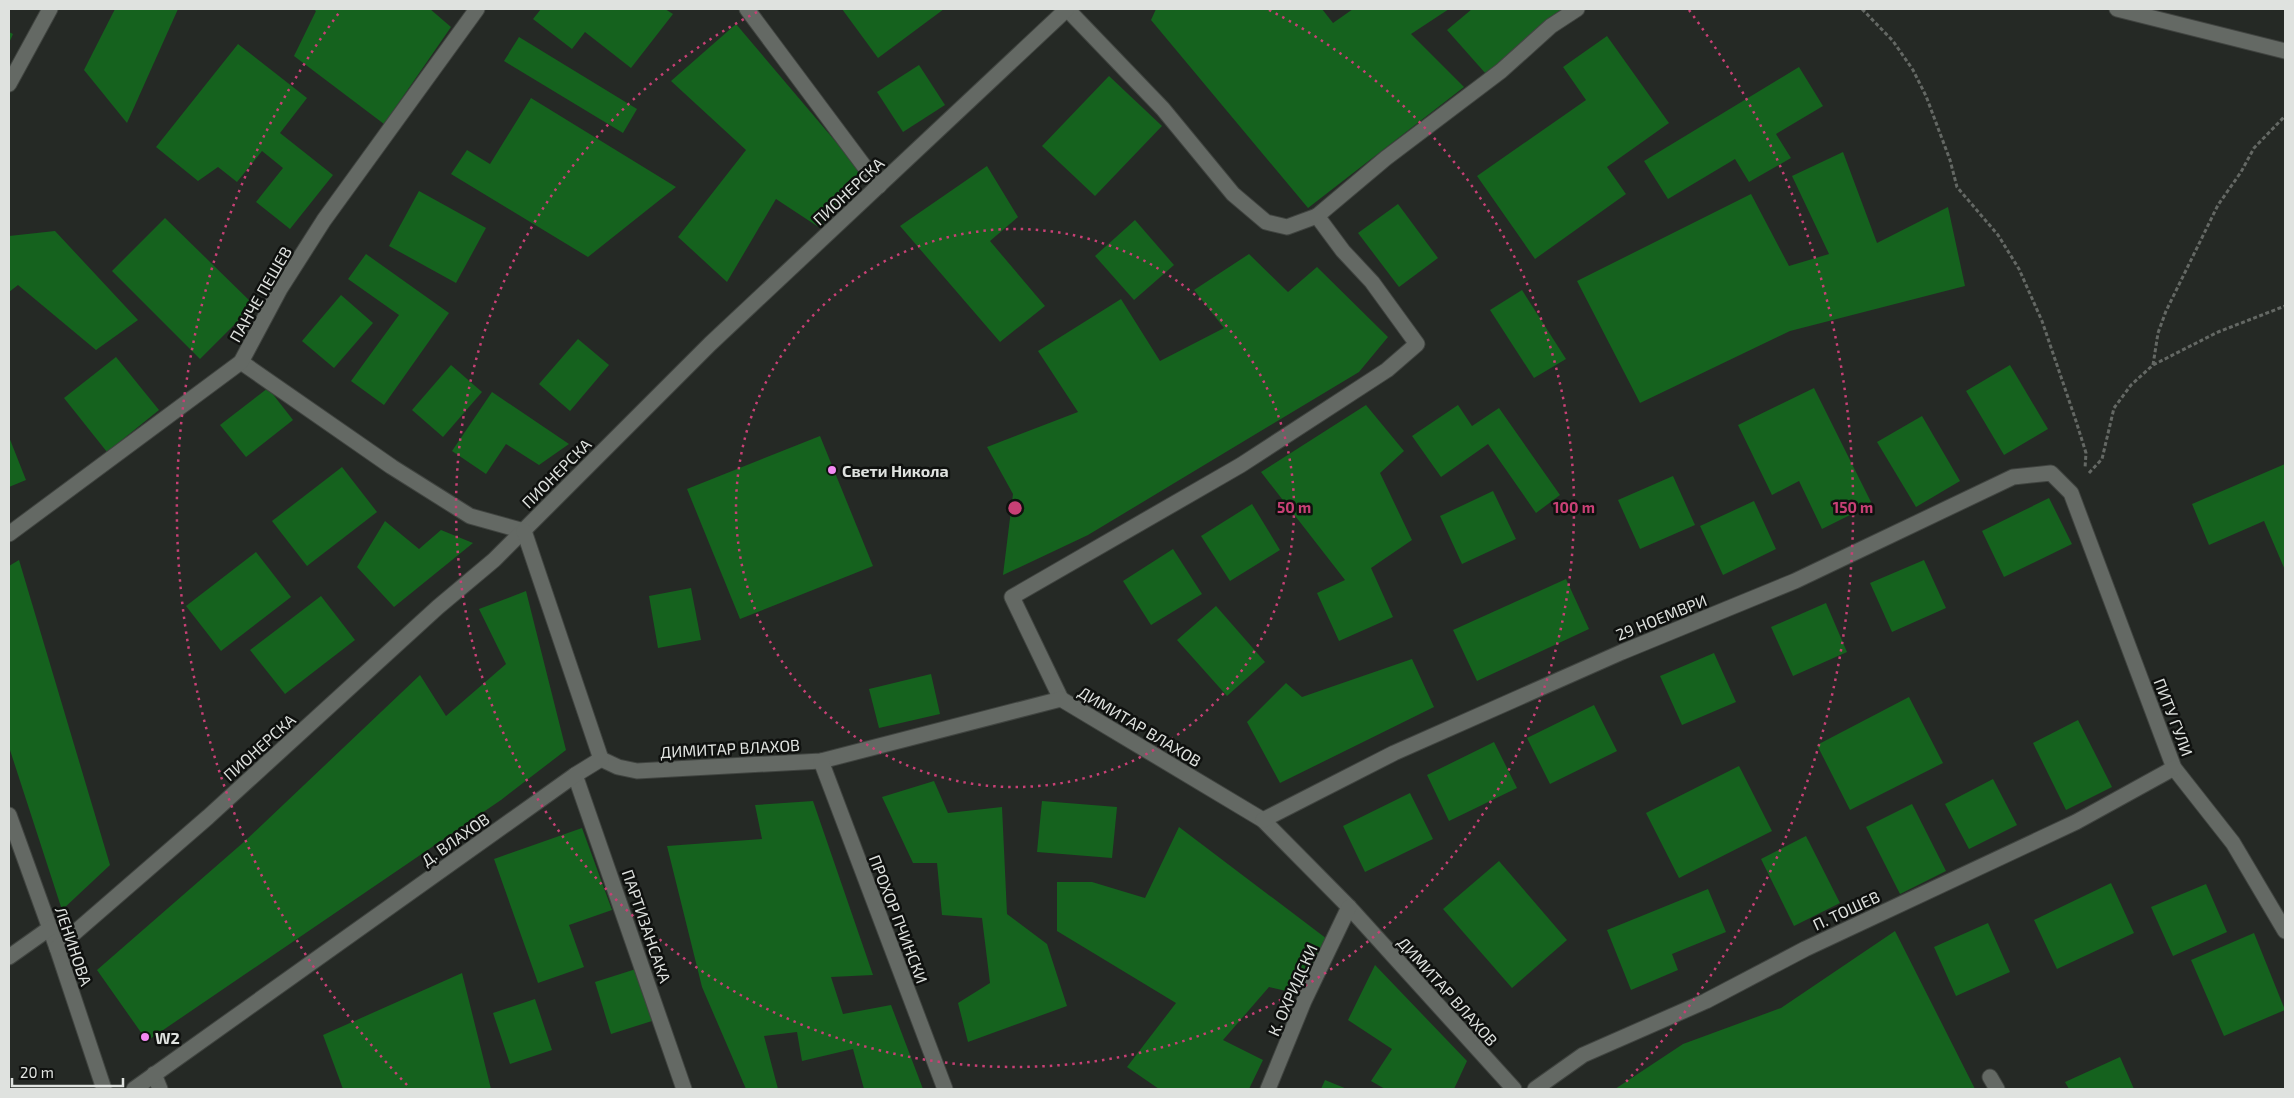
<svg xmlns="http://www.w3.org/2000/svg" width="2294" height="1098" viewBox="0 0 2294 1098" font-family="'Exo 2',sans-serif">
  <rect width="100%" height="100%" fill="#252925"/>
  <!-- building -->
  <g fill="#15621e">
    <polygon points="115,9 178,9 127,123 84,70"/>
    <polygon points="313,9 430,9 451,27 384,124 294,56 316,11"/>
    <polygon points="541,9 665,9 673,14 631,68 585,32 572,49 533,19"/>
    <polygon points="842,9 944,9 878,58"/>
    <polygon points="1156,9 1322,9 1333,23 1353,9 1449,9 1411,34 1464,87 1308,208 1151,20"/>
    <polygon points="1472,9 1559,9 1561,11 1486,74 1447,30"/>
    <polygon points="736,24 864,175 820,228 776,199 727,282 678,237 746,150 671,81"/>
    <polygon points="9,32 13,34 9,43"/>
    <polygon points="1607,36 1669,123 1607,167 1626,194 1535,259 1477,176 1586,100 1563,67"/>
    <polygon points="519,37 637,109 623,133 504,61"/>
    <polygon points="238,44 307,98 280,133 333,175 290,229 256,202 283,168 262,151 237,182 218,167 198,181 156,147"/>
    <polygon points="919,65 945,105 903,132 877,92"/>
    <polygon points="1799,67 1823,106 1776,134 1791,158 1749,182 1735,159 1668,199 1644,161"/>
    <polygon points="1109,76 1162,126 1095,196 1042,146"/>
    <polygon points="531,98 676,187 588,257 451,174 467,150 490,164"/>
    <polygon points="1843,152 1877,243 1948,207 1965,286 1790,331 1640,403 1577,281 1751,194 1789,266 1829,254 1792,176"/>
    <polygon points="987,166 1018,217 990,241 1045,306 1000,342 900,226"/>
    <polygon points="419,191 486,228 456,283 389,246"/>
    <polygon points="1398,204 1438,258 1399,287 1358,233"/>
    <polygon points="165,218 254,305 200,359 112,271"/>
    <polygon points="1135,220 1174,265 1134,300 1095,256"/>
    <polygon points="55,231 138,320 96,350 18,285 9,292 9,236"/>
    <polygon points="366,254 449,313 384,405 351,381 399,315 348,279"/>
    <polygon points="1249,254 1288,292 1317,267 1388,337 1359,372 1088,535 1003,575 1013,494 987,447 1078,412 1038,351 1121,299 1160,361 1224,328 1194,290"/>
    <polygon points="1522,290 1566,359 1534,378 1490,310"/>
    <polygon points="341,295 373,323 334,368 302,341"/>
    <polygon points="578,339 609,365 570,411 539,384"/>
    <polygon points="116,357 159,410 107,452 64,398"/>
    <polygon points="451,365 482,392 443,437 412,410"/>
    <polygon points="2010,365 2048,429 2004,455 1966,391"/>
    <polygon points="268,388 293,420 246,457 220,425"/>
    <polygon points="1814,388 1872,504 1822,529 1799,481 1772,495 1738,425"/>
    <polygon points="492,392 569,444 539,465 506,444 486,474 452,451"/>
    <polygon points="1366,405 1404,451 1380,473 1412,540 1371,568 1393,617 1339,641 1317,593 1345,580 1261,472"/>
    <polygon points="1458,405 1472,426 1499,408 1560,495 1536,513 1488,444 1441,477 1412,436"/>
    <polygon points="1922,416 1960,481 1916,507 1877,442"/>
    <polygon points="820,436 873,566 740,619 687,489"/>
    <polygon points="9,437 26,480 9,487"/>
    <polygon points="2285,464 2285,570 2264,521 2209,545 2192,504"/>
    <polygon points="342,467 377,512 307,566 272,521"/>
    <polygon points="1673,476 1695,525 1640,549 1618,500"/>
    <polygon points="1493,491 1516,539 1462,564 1440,516"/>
    <polygon points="2049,498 2072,544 2004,577 1982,531"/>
    <polygon points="1754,501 1776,549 1723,575 1700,526"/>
    <polygon points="1252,504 1280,550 1230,581 1201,536"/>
    <polygon points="385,521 419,549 441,530 473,543 394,607 357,567"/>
    <polygon points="1173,549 1202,594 1151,625 1123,581"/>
    <polygon points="256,552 291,597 221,651 186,606"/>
    <polygon points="19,560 110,865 62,910 9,747 9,566"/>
    <polygon points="1924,560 1946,608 1892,632 1870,583"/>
    <polygon points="1566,579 1589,629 1477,681 1453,630"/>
    <polygon points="691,588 701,640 658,648 649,596"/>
    <polygon points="526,591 566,750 501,800 147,1041 97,970 245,841 420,675 446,716 506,664 479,609"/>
    <polygon points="321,596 355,640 285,694 250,650"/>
    <polygon points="1826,603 1847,652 1793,676 1771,627"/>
    <polygon points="1216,606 1265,662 1227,696 1177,640"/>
    <polygon points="1714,653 1736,702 1682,725 1660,676"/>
    <polygon points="1412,659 1434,707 1280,783 1247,722 1286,683 1302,697"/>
    <polygon points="931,674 940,714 879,728 869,689"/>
    <polygon points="1909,697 1943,763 1850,810 1817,745"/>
    <polygon points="1594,705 1617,751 1550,784 1527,738"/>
    <polygon points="2078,720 2112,787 2066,810 2033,743"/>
    <polygon points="1494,742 1517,788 1449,821 1427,775"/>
    <polygon points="1739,766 1772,831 1679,878 1646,813"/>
    <polygon points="1993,779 2017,825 1969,849 1945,804"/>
    <polygon points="934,781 948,813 1002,807 1007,914 1047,944 1067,1006 968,1042 958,1003 990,983 982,918 942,915 937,863 913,863 882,797"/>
    <polygon points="1410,793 1433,839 1365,872 1343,826"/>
    <polygon points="813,801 873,975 831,977 843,1014 891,1005 923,1089 864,1089 853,1049 802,1061 797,1032 764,1036 778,1089 746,1089 702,987 667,846 762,839 755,805"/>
    <polygon points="1042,801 1117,807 1112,858 1037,852"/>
    <polygon points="1912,804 1946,871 1900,894 1866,827"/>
    <polygon points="1179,827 1327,939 1295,993 1269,987 1223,1040 1263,1060 1249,1089 1159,1089 1127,1067 1176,1003 1057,931 1057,882 1092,882 1145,898"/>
    <polygon points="582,828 612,910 569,925 584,967 538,983 494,859"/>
    <polygon points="1806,836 1840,903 1794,926 1761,859"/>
    <polygon points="1499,861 1567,940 1512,988 1443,909"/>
    <polygon points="2111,883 2134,933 2057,969 2034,920"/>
    <polygon points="2206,884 2227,932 2173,956 2151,907"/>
    <polygon points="1708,889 1726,932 1672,954 1678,970 1631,990 1607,930"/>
    <polygon points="1988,923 2010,972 1956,996 1934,947"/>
    <polygon points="1895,931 1975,1089 1615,1089 1683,1044 1781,1008"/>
    <polygon points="2254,933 2285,1010 2224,1036 2191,960"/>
    <polygon points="1375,965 1467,1061 1454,1089 1385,1089 1371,1081 1392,1049 1348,1020"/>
    <polygon points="636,969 652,1021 611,1034 595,982"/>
    <polygon points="462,973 491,1089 343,1089 323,1035"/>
    <polygon points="535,999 552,1050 510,1064 493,1013"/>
    <polygon points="2120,1057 2134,1089 2069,1089 2065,1082"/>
    <polygon points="1325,1080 1347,1089 1321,1089"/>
  </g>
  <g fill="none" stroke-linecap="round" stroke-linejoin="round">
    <defs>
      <g id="street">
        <polyline points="747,9 879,186"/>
        <polyline points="1067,9 1163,109 1233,194 1266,222 1287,227 1317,216"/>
        <polyline points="2117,9 2285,51"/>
        <polyline points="9,84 50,9"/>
        <polyline points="241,362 392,467 470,516 524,531"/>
        <polyline points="9,534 241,362 280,289 324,220 477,9"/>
        <polyline points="1061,699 1012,597 1241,465 1387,370 1417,344 1372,282 1343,251 1317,216 1386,158 1501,71 1551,26 1577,9"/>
        <polyline points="601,759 618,767 637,771 821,761 1061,699 1263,820 1349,907 1514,1089"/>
        <polyline points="821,761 945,1089"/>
        <polyline points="575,775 684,1089"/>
        <polyline points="9,815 57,948 104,1089"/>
        <polyline points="1263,820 1394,753 1622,652 1795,581 2013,477 2051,473 2071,493 2174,768 2233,843 2285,931"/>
        <polyline points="57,948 208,817 438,607 494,560 710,344 1067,9"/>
        <polyline points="9,957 50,928"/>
        <polyline points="154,1074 160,1089"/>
        <polyline points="1990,1077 1997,1089"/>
        <polyline points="134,1089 575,775 601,759 524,531"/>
        <polyline points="1268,1089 1304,1001 1349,907"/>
        <polyline points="1535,1089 1583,1055 1706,1001 1805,949 2076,822 2174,768"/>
      </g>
    </defs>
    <!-- street casing -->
    <use href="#street" stroke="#404440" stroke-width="17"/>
    <!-- path -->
    <g stroke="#646864" stroke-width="3" stroke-dasharray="4 2.5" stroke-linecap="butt">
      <polyline points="1862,9 1893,41 1913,70 1926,96 1950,160 1957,187 1998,235 2019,269 2042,321 2076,421 2086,453 2085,468"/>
      <polyline points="2153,365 2158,333 2166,311 2218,205 2241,172 2254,148 2285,116"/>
      <polyline points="2089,473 2102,459 2114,408 2131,385 2153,365 2218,332 2285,306"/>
    </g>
    <!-- street -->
    <use href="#street" stroke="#646964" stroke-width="15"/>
  </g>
  <!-- distance rings -->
  <g fill="none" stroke="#c84075" stroke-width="2.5" stroke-dasharray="2.5 5">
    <circle cx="1015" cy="508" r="279"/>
    <path d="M1269 10A559 559 0 1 1 761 10"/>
    <path d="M407 1085A838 838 0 0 1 341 10M1689 10A838 838 0 0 1 1623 1085"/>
  </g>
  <!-- markers -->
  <g fill="#f38af2" stroke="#0f110f" stroke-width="2">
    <circle cx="832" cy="470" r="5"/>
    <circle cx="145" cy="1037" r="5"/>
  </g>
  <g text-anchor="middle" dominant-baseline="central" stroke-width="5" stroke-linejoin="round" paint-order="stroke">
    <!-- street labels -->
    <g font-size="16" fill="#dfe2df" stroke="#0f110f">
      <text transform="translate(848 191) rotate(-43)">ПИОНЕРСКА</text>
      <text transform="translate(260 294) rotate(-60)">ПАНЧЕ ПЕШЕВ</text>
      <text transform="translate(556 473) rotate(-45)">ПИОНЕРСКА</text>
      <text transform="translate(1661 617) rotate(-22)">29 НОЕМВРИ</text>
      <text transform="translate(2174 717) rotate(69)">ПИТУ ГУЛИ</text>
      <text transform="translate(1140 726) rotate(31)">ДИМИТАР ВЛАХОВ</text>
      <text transform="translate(259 747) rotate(-42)">ПИОНЕРСКА</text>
      <text transform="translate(730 748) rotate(-3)">ДИМИТАР ВЛАХОВ</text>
      <text transform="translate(455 839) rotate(-35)">Д. ВЛАХОВ</text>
      <text transform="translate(1846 910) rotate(-25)">П. ТОШЕВ</text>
      <text transform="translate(899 919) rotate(69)">ПРОХОР ПЧИНСКИ</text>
      <text transform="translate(647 926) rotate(71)">ПАРТИЗАНСАКА</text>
      <text transform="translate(74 946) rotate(71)">ЛЕНИНОВА</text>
      <text transform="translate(1292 990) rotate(-66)">К. ОХРИДСКИ</text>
      <text transform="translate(1448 991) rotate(48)">ДИМИТАР ВЛАХОВ</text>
    </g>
    <!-- poi labels -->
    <g font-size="16" font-weight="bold" fill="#dfe2df" stroke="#0f110f" text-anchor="start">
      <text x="842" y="470">Свети Никола</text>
      <text x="155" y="1037">W2</text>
    </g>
  </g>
  <circle cx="1015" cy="508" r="8" fill="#c84075" stroke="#0f110f" stroke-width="2.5"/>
  <g font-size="15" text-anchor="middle" font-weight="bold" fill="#c84075" stroke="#0f110f" stroke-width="5" stroke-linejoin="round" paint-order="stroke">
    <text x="1294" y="513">50 m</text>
    <text x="1574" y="513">100 m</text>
    <text x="1853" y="513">150 m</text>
  </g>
  <!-- border -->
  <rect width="2294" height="1098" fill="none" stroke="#dfe2df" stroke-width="20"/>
  <!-- scale -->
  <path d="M12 1078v8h111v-8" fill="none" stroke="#dfe2df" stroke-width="2.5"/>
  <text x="20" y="1078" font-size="15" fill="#dfe2df" stroke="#0f110f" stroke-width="4" paint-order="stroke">20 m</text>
</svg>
